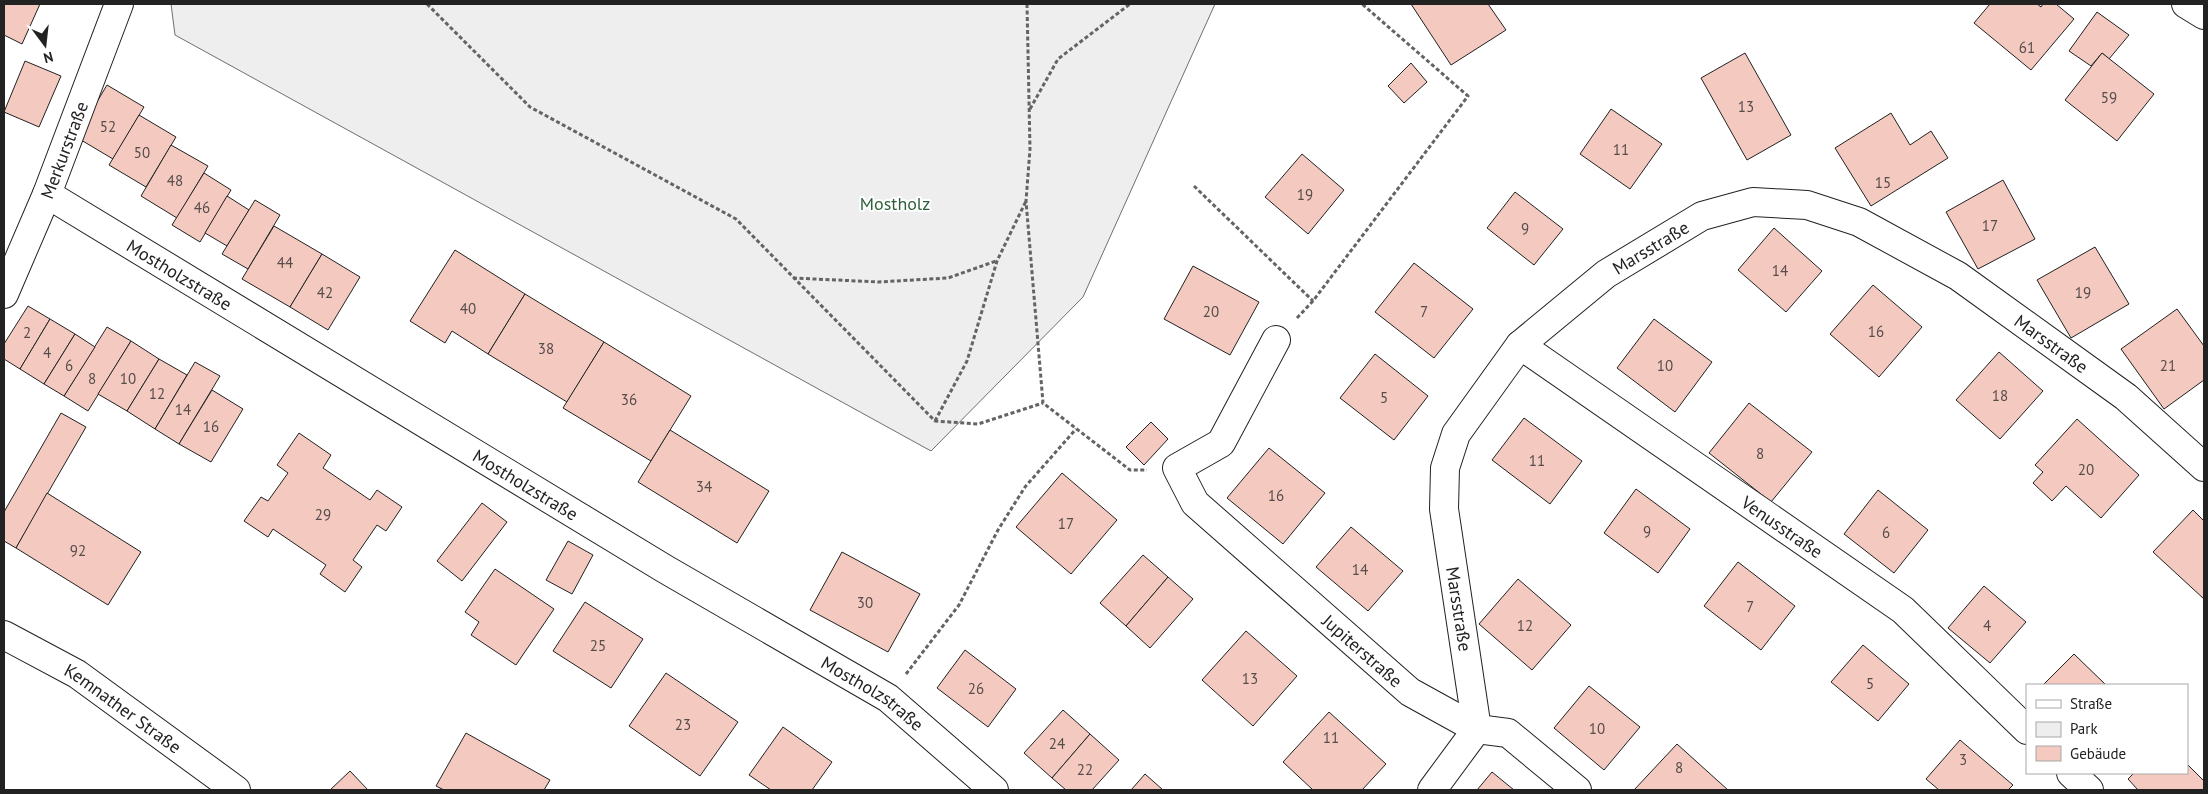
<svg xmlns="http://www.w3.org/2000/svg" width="2208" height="794" viewBox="0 0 2208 794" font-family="'PT Sans',sans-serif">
  <rect width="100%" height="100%" fill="#fff"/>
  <!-- green -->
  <polygon fill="#eee" stroke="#6f6f6f" points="171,4 1215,4 1083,297 931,451 175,35"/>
  <!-- building -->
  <g fill="#f3c9c0" stroke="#222">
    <polygon points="4,4 40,4 22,44 4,35"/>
    <polygon points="1411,4 1488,4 1506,30 1451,65"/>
    <polygon points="1990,4 2037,4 2041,7 2043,4 2056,4 2074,19 2031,70 1974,23"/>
    <polygon points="2097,12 2129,35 2109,59 2102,53 2091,66 2069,51"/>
    <polygon points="1745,53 1791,135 1747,160 1701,78"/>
    <polygon points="2102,53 2154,94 2117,141 2065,100"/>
    <polygon points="25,61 61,76 39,127 4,112"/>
    <polygon points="1411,63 1427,82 1404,103 1388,86"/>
    <polygon points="107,85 144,107 113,159 76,137"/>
    <polygon points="1611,109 1662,144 1630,189 1580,154"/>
    <polygon points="1891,113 1910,145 1931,131 1948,158 1871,206 1835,148"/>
    <polygon points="139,115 176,137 146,187 109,165"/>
    <polygon points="171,145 208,166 177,218 141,196"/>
    <polygon points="1302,154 1344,190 1308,234 1265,197"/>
    <polygon points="204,173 231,190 200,242 172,225"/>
    <polygon points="2003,180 2035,239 1978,269 1946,212"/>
    <polygon points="1515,192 1563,229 1534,265 1487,228"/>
    <polygon points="227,196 249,210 227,246 205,233"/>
    <polygon points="255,200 280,215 248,269 222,254"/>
    <polygon points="274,226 322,254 290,307 242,279"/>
    <polygon points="1774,228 1822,271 1786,312 1738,270"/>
    <polygon points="2095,247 2129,304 2071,338 2037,280"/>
    <polygon points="455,250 525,294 488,354 452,331 445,343 410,321"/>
    <polygon points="322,254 360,277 328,330 290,307"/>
    <polygon points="1414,263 1473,309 1434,358 1375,312"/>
    <polygon points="1193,266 1259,302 1230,355 1164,319"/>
    <polygon points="1873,285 1922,327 1879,377 1830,334"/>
    <polygon points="525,294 604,342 567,402 488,354"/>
    <polygon points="28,306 50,319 20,369 4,359 4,344"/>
    <polygon points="2177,309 2204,346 2204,380 2164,409 2121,349"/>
    <polygon points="50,319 75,334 44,384 20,369"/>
    <polygon points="1654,319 1712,362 1675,412 1617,368"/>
    <polygon points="107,327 131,341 88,411 64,396"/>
    <polygon points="75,334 95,347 64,396 44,384"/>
    <polygon points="131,341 159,359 127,411 98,394"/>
    <polygon points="604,342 691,396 651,461 563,408"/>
    <polygon points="1999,352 2043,391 2000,439 1956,400"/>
    <polygon points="1375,354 1428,396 1394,440 1340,398"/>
    <polygon points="159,359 187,375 155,429 127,411"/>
    <polygon points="195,362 220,376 179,444 155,429"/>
    <polygon points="212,390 243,409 211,462 179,444"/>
    <polygon points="1749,403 1812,452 1771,502 1709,453"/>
    <polygon points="61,413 86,427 16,548 4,541 4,512"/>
    <polygon points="1524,418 1582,461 1550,504 1492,460"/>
    <polygon points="2077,419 2139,475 2101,518 2066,486 2052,501 2033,483 2043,472 2035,465"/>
    <polygon points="1151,422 1168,439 1144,465 1126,447"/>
    <polygon points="670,430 769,491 737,543 638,482"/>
    <polygon points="299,433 331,455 323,468 370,500 377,490 402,507 386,531 377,525 353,560 362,567 345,592 320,574 326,565 273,529 268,537 244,521 261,497 268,501 288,473 277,465"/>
    <polygon points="1269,448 1325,493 1283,544 1227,498"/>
    <polygon points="1062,473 1117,520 1071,574 1016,527"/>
    <polygon points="1636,489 1690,529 1658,573 1604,533"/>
    <polygon points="1878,490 1928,530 1894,573 1844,534"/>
    <polygon points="47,493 141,552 108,605 16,548"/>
    <polygon points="482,503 507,522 462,581 437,561"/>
    <polygon points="2193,510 2204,521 2204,599 2153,552"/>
    <polygon points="1351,527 1403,571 1368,611 1316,567"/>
    <polygon points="568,541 593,555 572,594 546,580"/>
    <polygon points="842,552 920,594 888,652 810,610"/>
    <polygon points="1143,555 1168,577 1126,626 1100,603"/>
    <polygon points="1738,562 1795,606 1761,650 1704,606"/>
    <polygon points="495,569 554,609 516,665 471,635 479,622 465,612"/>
    <polygon points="1168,577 1193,599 1150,648 1126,626"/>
    <polygon points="1518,579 1571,625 1532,670 1479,624"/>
    <polygon points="1984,586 2026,622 1990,663 1948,628"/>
    <polygon points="585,602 643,639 611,688 553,651"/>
    <polygon points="1246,631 1297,676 1253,726 1202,680"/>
    <polygon points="1863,645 1909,684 1878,721 1831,682"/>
    <polygon points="965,650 1016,689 988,727 937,688"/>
    <polygon points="2074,654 2106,685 2043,685"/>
    <polygon points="666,673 738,722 700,776 629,726"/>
    <polygon points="1589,686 1640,727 1604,770 1554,728"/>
    <polygon points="1063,710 1090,734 1052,778 1024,753"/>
    <polygon points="1329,712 1386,764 1362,790 1313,790 1283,762"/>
    <polygon points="783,727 832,762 812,790 771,790 749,775"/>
    <polygon points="466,733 550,780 544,790 444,790 436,786"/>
    <polygon points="1090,734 1119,760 1092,790 1066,790 1052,778"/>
    <polygon points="1960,740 2013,785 2008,790 1939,790 1926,779"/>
    <polygon points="1677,744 1728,790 1634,790"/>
    <polygon points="2187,764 2204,781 2204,790 2138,790 2128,779 2134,773 2187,773"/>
    <polygon points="350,771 368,790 330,790"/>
    <polygon points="1492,772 1514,790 1477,790"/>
    <polygon points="1145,774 1163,790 1131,790"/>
  </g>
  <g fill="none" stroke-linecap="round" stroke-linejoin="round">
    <defs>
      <g id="minor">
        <polyline points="2186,4 2204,15"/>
        <path id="s1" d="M47,194L665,569L888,698L994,790"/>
        <path id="s2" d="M4,294L47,194L119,4"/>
        <path id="s3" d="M1276,340L1221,443L1177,468L1195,503L1410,692L1477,729L1508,733L1577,790"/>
        <path id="s4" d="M1520,345L1903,610L2027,730"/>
        <polyline points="2071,773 2089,790"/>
        <path id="s5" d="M1432,790L1477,729L1444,509L1445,468L1456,434L1520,345L1606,274L1702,216L1753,202L1807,205L1859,222L1958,276L2126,397L2204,467"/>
      </g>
      <g id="major">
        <path id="s6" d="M4,635L77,674L236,790"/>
      </g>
    </defs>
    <!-- minor casing -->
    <use href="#minor" stroke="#222" stroke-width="30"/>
    <!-- major casing -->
    <use href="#major" stroke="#222" stroke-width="30"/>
    <!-- path -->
    <g stroke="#646464" stroke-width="3" stroke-dasharray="4 2.5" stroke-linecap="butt">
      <polyline points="427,4 530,107 736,219 935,421 978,424 1043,403"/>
      <polyline points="1027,4 1030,149 1026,201 1043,403 1130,470 1147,470"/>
      <polyline points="1030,109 1058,59 1130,4"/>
      <polyline points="1194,186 1313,301"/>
      <polyline points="793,278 879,282 948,278 996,261"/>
      <polyline points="1297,318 1313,301 1468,96 1362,4"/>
      <polyline points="935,421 967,361 997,261 1026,201"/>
      <polyline points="906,674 959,605 998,530 1025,487 1076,429"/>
    </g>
    <!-- minor -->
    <use href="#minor" stroke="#fff" stroke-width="28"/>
    <!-- major -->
    <use href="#major" stroke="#fff" stroke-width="28"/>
  </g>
  <g text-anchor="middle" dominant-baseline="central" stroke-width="4" stroke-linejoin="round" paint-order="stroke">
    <!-- number labels -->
    <g font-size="15" fill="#564c4a">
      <text x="2027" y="47">61</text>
      <text x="2109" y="97">59</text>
      <text x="1746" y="106">13</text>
      <text x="108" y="126">52</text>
      <text x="1621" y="149">11</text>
      <text x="142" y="152">50</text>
      <text x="175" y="180">48</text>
      <text x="1883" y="182">15</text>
      <text x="1305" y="194">19</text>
      <text x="202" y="207">46</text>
      <text x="1990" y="225">17</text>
      <text x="1525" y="228">9</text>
      <text x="285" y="262">44</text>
      <text x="1780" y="270">14</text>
      <text x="325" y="292">42</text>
      <text x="2083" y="292">19</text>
      <text x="468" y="308">40</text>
      <text x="1211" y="311">20</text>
      <text x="1424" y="311">7</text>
      <text x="1876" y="331">16</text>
      <text x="27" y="332">2</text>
      <text x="546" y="348">38</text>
      <text x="47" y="352">4</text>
      <text x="69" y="365">6</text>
      <text x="1665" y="365">10</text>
      <text x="2168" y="365">21</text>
      <text x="92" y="378">8</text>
      <text x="128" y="378">10</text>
      <text x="157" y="393">12</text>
      <text x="2000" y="395">18</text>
      <text x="1384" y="397">5</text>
      <text x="629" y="399">36</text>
      <text x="183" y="409">14</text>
      <text x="211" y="426">16</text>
      <text x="1760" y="453">8</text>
      <text x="1537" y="460">11</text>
      <text x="2086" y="469">20</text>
      <text x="704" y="486">34</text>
      <text x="1276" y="495">16</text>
      <text x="323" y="514">29</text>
      <text x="1066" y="523">17</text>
      <text x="1647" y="531">9</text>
      <text x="1886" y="532">6</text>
      <text x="78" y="550">92</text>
      <text x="1360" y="569">14</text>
      <text x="865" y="602">30</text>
      <text x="1750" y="606">7</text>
      <text x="1525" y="625">12</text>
      <text x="1987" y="625">4</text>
      <text x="598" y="645">25</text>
      <text x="1250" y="678">13</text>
      <text x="1870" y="683">5</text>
      <text x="976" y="688">26</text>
      <text x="683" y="724">23</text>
      <text x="1597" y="728">10</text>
      <text x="1331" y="737">11</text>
      <text x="1057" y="743">24</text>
      <text x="1963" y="759">3</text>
      <text x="1679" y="767">8</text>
      <text x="1085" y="769">22</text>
    </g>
    <!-- street labels -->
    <g font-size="18" fill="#222" stroke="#fff">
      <text stroke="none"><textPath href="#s2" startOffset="156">Merkurstraße</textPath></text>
      <text stroke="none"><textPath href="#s5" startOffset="648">Marsstraße</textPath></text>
      <text stroke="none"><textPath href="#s1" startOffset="155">Mostholzstraße</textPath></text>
      <text stroke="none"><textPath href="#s5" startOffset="1098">Marsstraße</textPath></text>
      <text stroke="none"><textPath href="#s1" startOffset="560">Mostholzstraße</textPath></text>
      <text stroke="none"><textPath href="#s4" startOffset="319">Venusstraße</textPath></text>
      <text transform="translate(1459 609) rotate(81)">Marsstraße</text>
      <text stroke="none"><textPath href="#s3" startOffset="430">Jupiterstraße</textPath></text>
      <text stroke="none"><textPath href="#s1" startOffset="965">Mostholzstraße</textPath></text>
      <text stroke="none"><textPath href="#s6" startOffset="140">Kemnather Straße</textPath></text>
    </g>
    <!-- park labels -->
    <g font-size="18" fill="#2f5e38" stroke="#fff">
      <text x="895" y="203">Mostholz</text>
    </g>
  </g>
  <!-- border -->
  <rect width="2208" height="794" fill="none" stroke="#222222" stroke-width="10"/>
  <!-- legend -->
  <rect x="2026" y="684" width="162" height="90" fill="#ffffff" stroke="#a7a7a7"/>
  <rect x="2036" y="700" width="25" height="8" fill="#ffffff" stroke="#a7a7a7"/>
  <text x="2070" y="709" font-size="15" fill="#222222">Straße</text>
  <rect x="2036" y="722" width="25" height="15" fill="#eeeeee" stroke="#a7a7a7"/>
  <text x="2070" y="734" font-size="15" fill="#222222">Park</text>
  <rect x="2036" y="746" width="25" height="15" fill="#f3c9c0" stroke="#a7a7a7"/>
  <text x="2070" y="759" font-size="15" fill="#222222">Gebäude</text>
  <!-- north arrow -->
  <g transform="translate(45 45) rotate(165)" stroke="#ffffff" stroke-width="4" paint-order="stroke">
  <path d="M0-4L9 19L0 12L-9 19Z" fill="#222222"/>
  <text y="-8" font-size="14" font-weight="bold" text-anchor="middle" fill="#222222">N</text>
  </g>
</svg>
